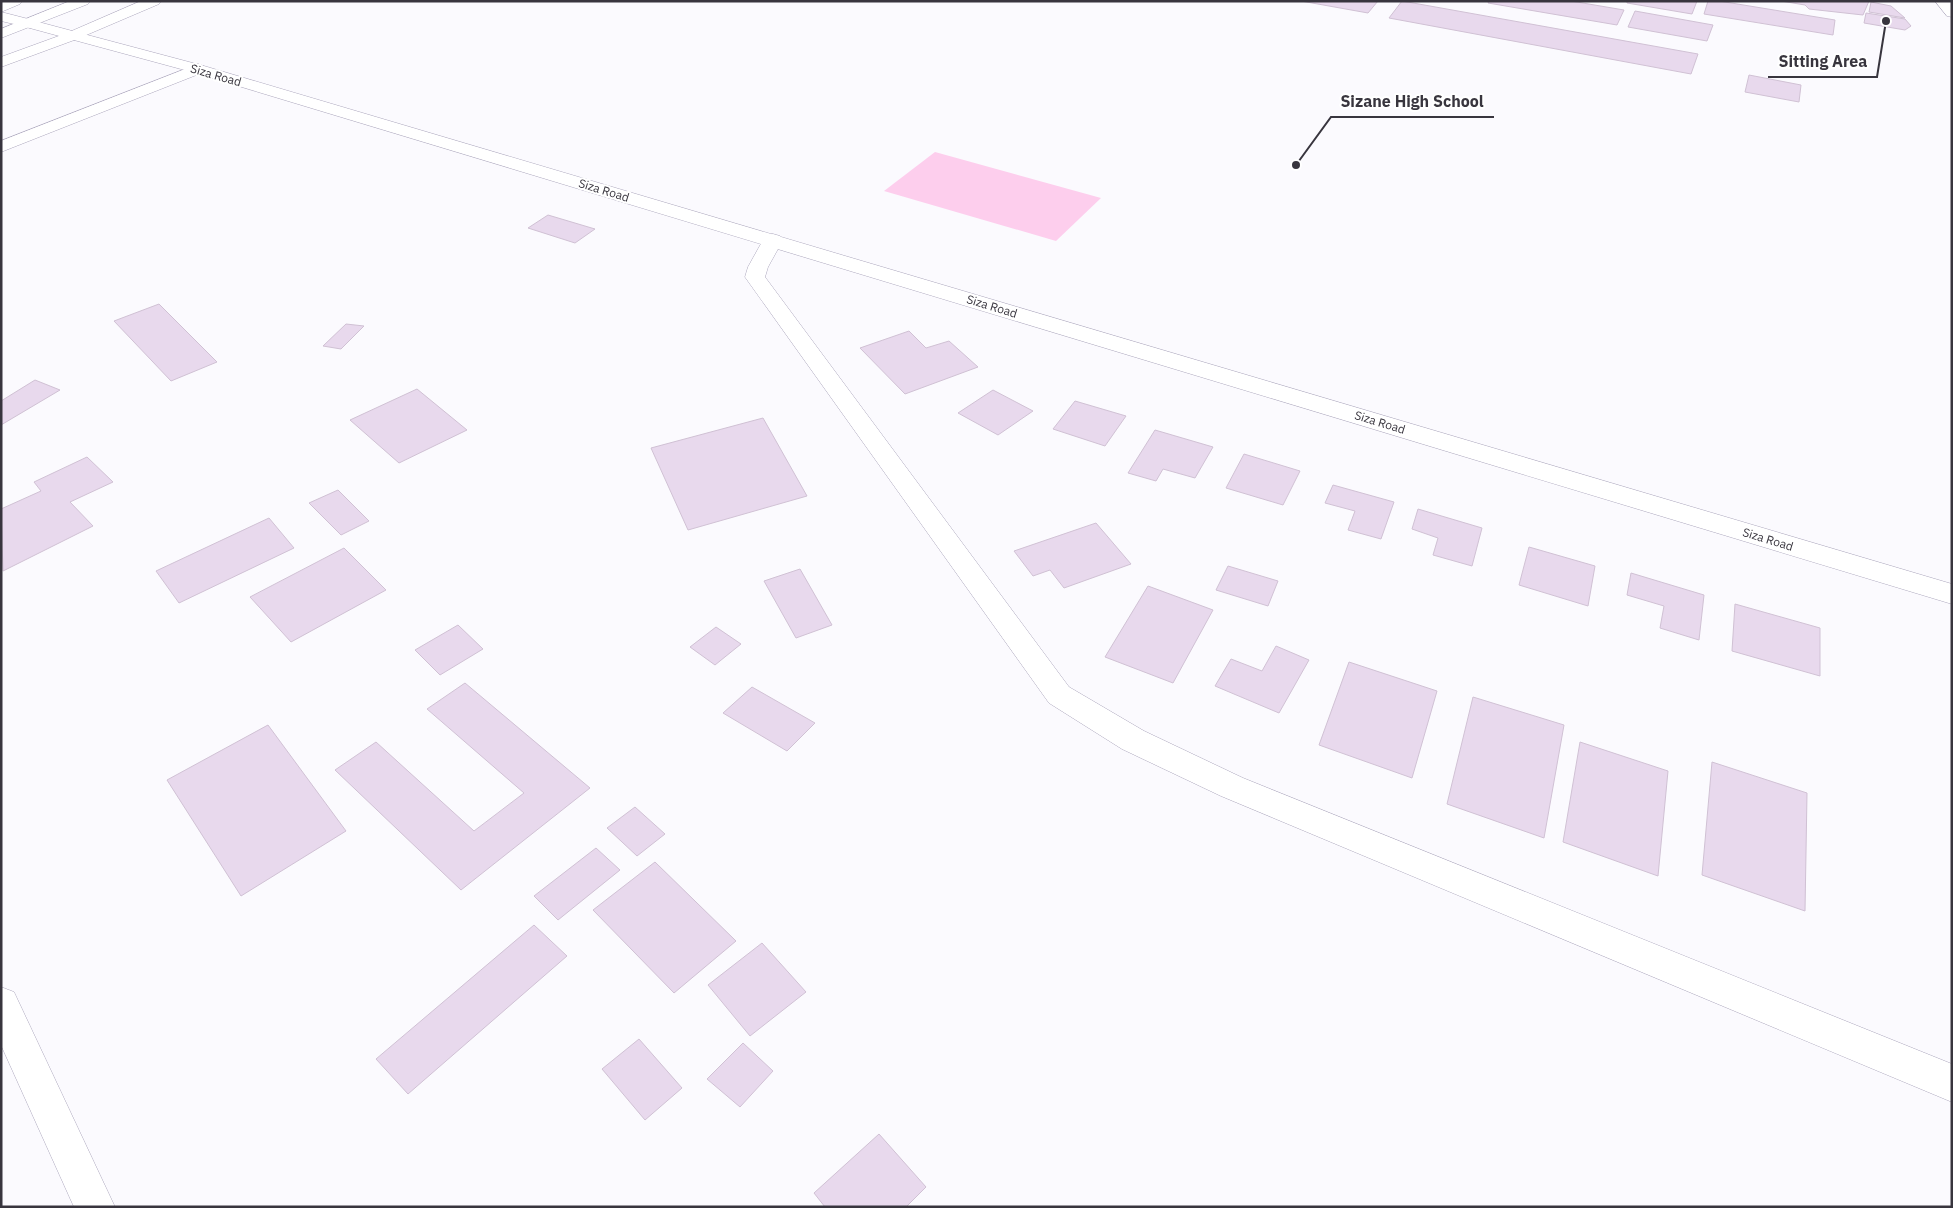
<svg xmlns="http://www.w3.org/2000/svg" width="1953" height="1208" viewBox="0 0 1953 1208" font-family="'IBM Plex Sans',sans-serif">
  <rect width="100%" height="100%" fill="#fbfafe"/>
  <!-- green -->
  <polygon fill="#fdceed" points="935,152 1101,198 1056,241 884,191"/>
  <!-- building -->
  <g fill="#e8d9ed" stroke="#d0c1d4">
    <polygon points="1301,1 1378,1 1368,13"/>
    <polygon points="1402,1 1698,54 1691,74 1389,18"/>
    <polygon points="1489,1 1571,1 1624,10 1617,25 1488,3"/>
    <polygon points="1627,1 1697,1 1692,14 1627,3"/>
    <polygon points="1708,1 1719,1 1835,20 1833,35 1704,14"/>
    <polygon points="1781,1 1869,1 1863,15 1809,9 1805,5"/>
    <polygon points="1871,2 1891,6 1905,18 1869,12"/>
    <polygon points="1635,11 1713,25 1707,41 1628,27"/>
    <polygon points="1866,13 1905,19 1911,26 1905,30 1864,23"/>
    <polygon points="1749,75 1801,85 1799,102 1745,92"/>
    <polygon points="548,215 595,229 575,243 528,228"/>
    <polygon points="159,304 217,362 171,381 114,321"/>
    <polygon points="346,324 364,326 341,349 323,346"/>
    <polygon points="909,331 926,348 949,341 978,367 905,394 860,348"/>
    <polygon points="35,380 60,390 1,425 1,401"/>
    <polygon points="417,389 467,430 399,463 350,420"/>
    <polygon points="993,390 1033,411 998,435 958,413"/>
    <polygon points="1075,401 1126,416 1105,446 1053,429"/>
    <polygon points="763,418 807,496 688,530 651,448"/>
    <polygon points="1155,430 1213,447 1195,478 1163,469 1156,481 1128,473"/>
    <polygon points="1244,454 1300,471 1283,505 1226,488"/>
    <polygon points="87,457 113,482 70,502 93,526 3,571 1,509 41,491 34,482"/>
    <polygon points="1333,485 1394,502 1381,539 1348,530 1355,511 1325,503"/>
    <polygon points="338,490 369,521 341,535 309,503"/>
    <polygon points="1418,509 1482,528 1472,566 1433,555 1438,538 1412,529"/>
    <polygon points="269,518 294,548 179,603 156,571"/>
    <polygon points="1096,523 1131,564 1064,588 1050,570 1033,576 1014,551"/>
    <polygon points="1529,547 1595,566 1588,606 1519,585"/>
    <polygon points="344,548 386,590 291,642 250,597"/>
    <polygon points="1228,566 1278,581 1268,606 1216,590"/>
    <polygon points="800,569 832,625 796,638 764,581"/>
    <polygon points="1631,573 1704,595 1699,640 1660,628 1664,606 1627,595"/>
    <polygon points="1148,586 1213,610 1173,683 1105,657"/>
    <polygon points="1735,604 1820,628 1820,676 1732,651"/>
    <polygon points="458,625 483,649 440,675 415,650"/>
    <polygon points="716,627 741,644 715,665 690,647"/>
    <polygon points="1276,646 1309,660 1279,713 1215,686 1231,659 1262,671"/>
    <polygon points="1349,662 1437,691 1412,778 1319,745"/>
    <polygon points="465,683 590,788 461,890 335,770 376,742 474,831 524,793 427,709"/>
    <polygon points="752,687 815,723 787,751 723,713"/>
    <polygon points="1473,697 1564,725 1544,838 1447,804"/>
    <polygon points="268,725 346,831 241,896 167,780"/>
    <polygon points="1580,742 1668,771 1658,876 1563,842"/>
    <polygon points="1712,762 1807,793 1805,911 1702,875"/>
    <polygon points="635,807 665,834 637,856 607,828"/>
    <polygon points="596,848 620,870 558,920 534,896"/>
    <polygon points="655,862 736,941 674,993 593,910"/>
    <polygon points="534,925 567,956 408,1094 376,1059"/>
    <polygon points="762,943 806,992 750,1036 708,985"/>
    <polygon points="639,1039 682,1088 645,1120 602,1069"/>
    <polygon points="743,1043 773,1071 740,1107 707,1079"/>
    <polygon points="879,1134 926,1187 906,1207 825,1207 814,1193"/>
  </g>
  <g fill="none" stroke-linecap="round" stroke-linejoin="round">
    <defs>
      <polygon id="lane" points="3,1 22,1 20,4 1,12 1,2"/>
      <g id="street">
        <polygon points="1935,1 1950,1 1952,4 1952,17 1947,16"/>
        <polygon points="1,12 36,21 38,24 36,27 31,28 1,21"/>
        <polygon points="198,64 204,66 206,69 204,72 1,152 1,141"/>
        <polygon points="773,234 780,236 783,240 768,267 765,277 1069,687 1144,731 1243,778 1952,1064 1952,1102 1221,796 1122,749 1049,703 745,277 748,267 763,240 766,236"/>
        <polygon points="1,987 14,992 115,1207 74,1207 1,1045"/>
      </g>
      <polygon id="secondary" points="31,20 204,66 1952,584 1952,604 192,72 26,27 24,24 26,21"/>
      <g id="primary">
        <polygon points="70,1 90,1 88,4 1,38 1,29"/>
        <polygon points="141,1 161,1 159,4 77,39 1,67 1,57 67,33"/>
      </g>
    </defs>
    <!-- lane casing -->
    <use href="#lane" stroke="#aca7bd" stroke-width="1"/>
    <!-- street casing -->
    <use href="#street" stroke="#aca7bd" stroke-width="1"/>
    <!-- secondary casing -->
    <use href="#secondary" stroke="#aca7bd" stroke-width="1"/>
    <!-- primary casing -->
    <use href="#primary" stroke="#aca7bd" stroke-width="1"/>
    <!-- lane -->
    <use href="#lane" fill="#fff" fill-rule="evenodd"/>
    <!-- street -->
    <use href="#street" fill="#fff" fill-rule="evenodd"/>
    <!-- secondary -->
    <use href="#secondary" fill="#fff" fill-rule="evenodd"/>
    <!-- primary -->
    <use href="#primary" fill="#fff" fill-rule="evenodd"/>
  </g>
  <g text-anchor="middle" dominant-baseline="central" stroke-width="4" stroke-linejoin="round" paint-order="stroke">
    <!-- far-street labels -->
    <g font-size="12" fill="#38353e" stroke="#fff">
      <text transform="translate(216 75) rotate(16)">Siza Road</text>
      <text transform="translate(604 190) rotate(17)">Siza Road</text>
      <text transform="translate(992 306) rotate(17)">Siza Road</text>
      <text transform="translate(1380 422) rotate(17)">Siza Road</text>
      <text transform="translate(1768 539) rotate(17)">Siza Road</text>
    </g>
  </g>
  <!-- callouts -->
  <path fill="none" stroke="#38353e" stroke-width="2" d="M1886 21L1877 77H1768M1296 165L1331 117H1494"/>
  <g fill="#38353e" stroke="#fff" stroke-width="2">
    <circle cx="1886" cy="21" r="5"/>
    <circle cx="1296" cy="165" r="5"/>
  </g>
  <g font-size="16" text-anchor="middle" font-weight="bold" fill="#38353e" stroke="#fff" stroke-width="4" stroke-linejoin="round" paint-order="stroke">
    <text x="1823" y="67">Sitting Area</text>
    <text x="1412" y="107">Sizane High School</text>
  </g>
  <!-- border -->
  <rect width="1953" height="1208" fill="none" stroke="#38353e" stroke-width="5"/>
</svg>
